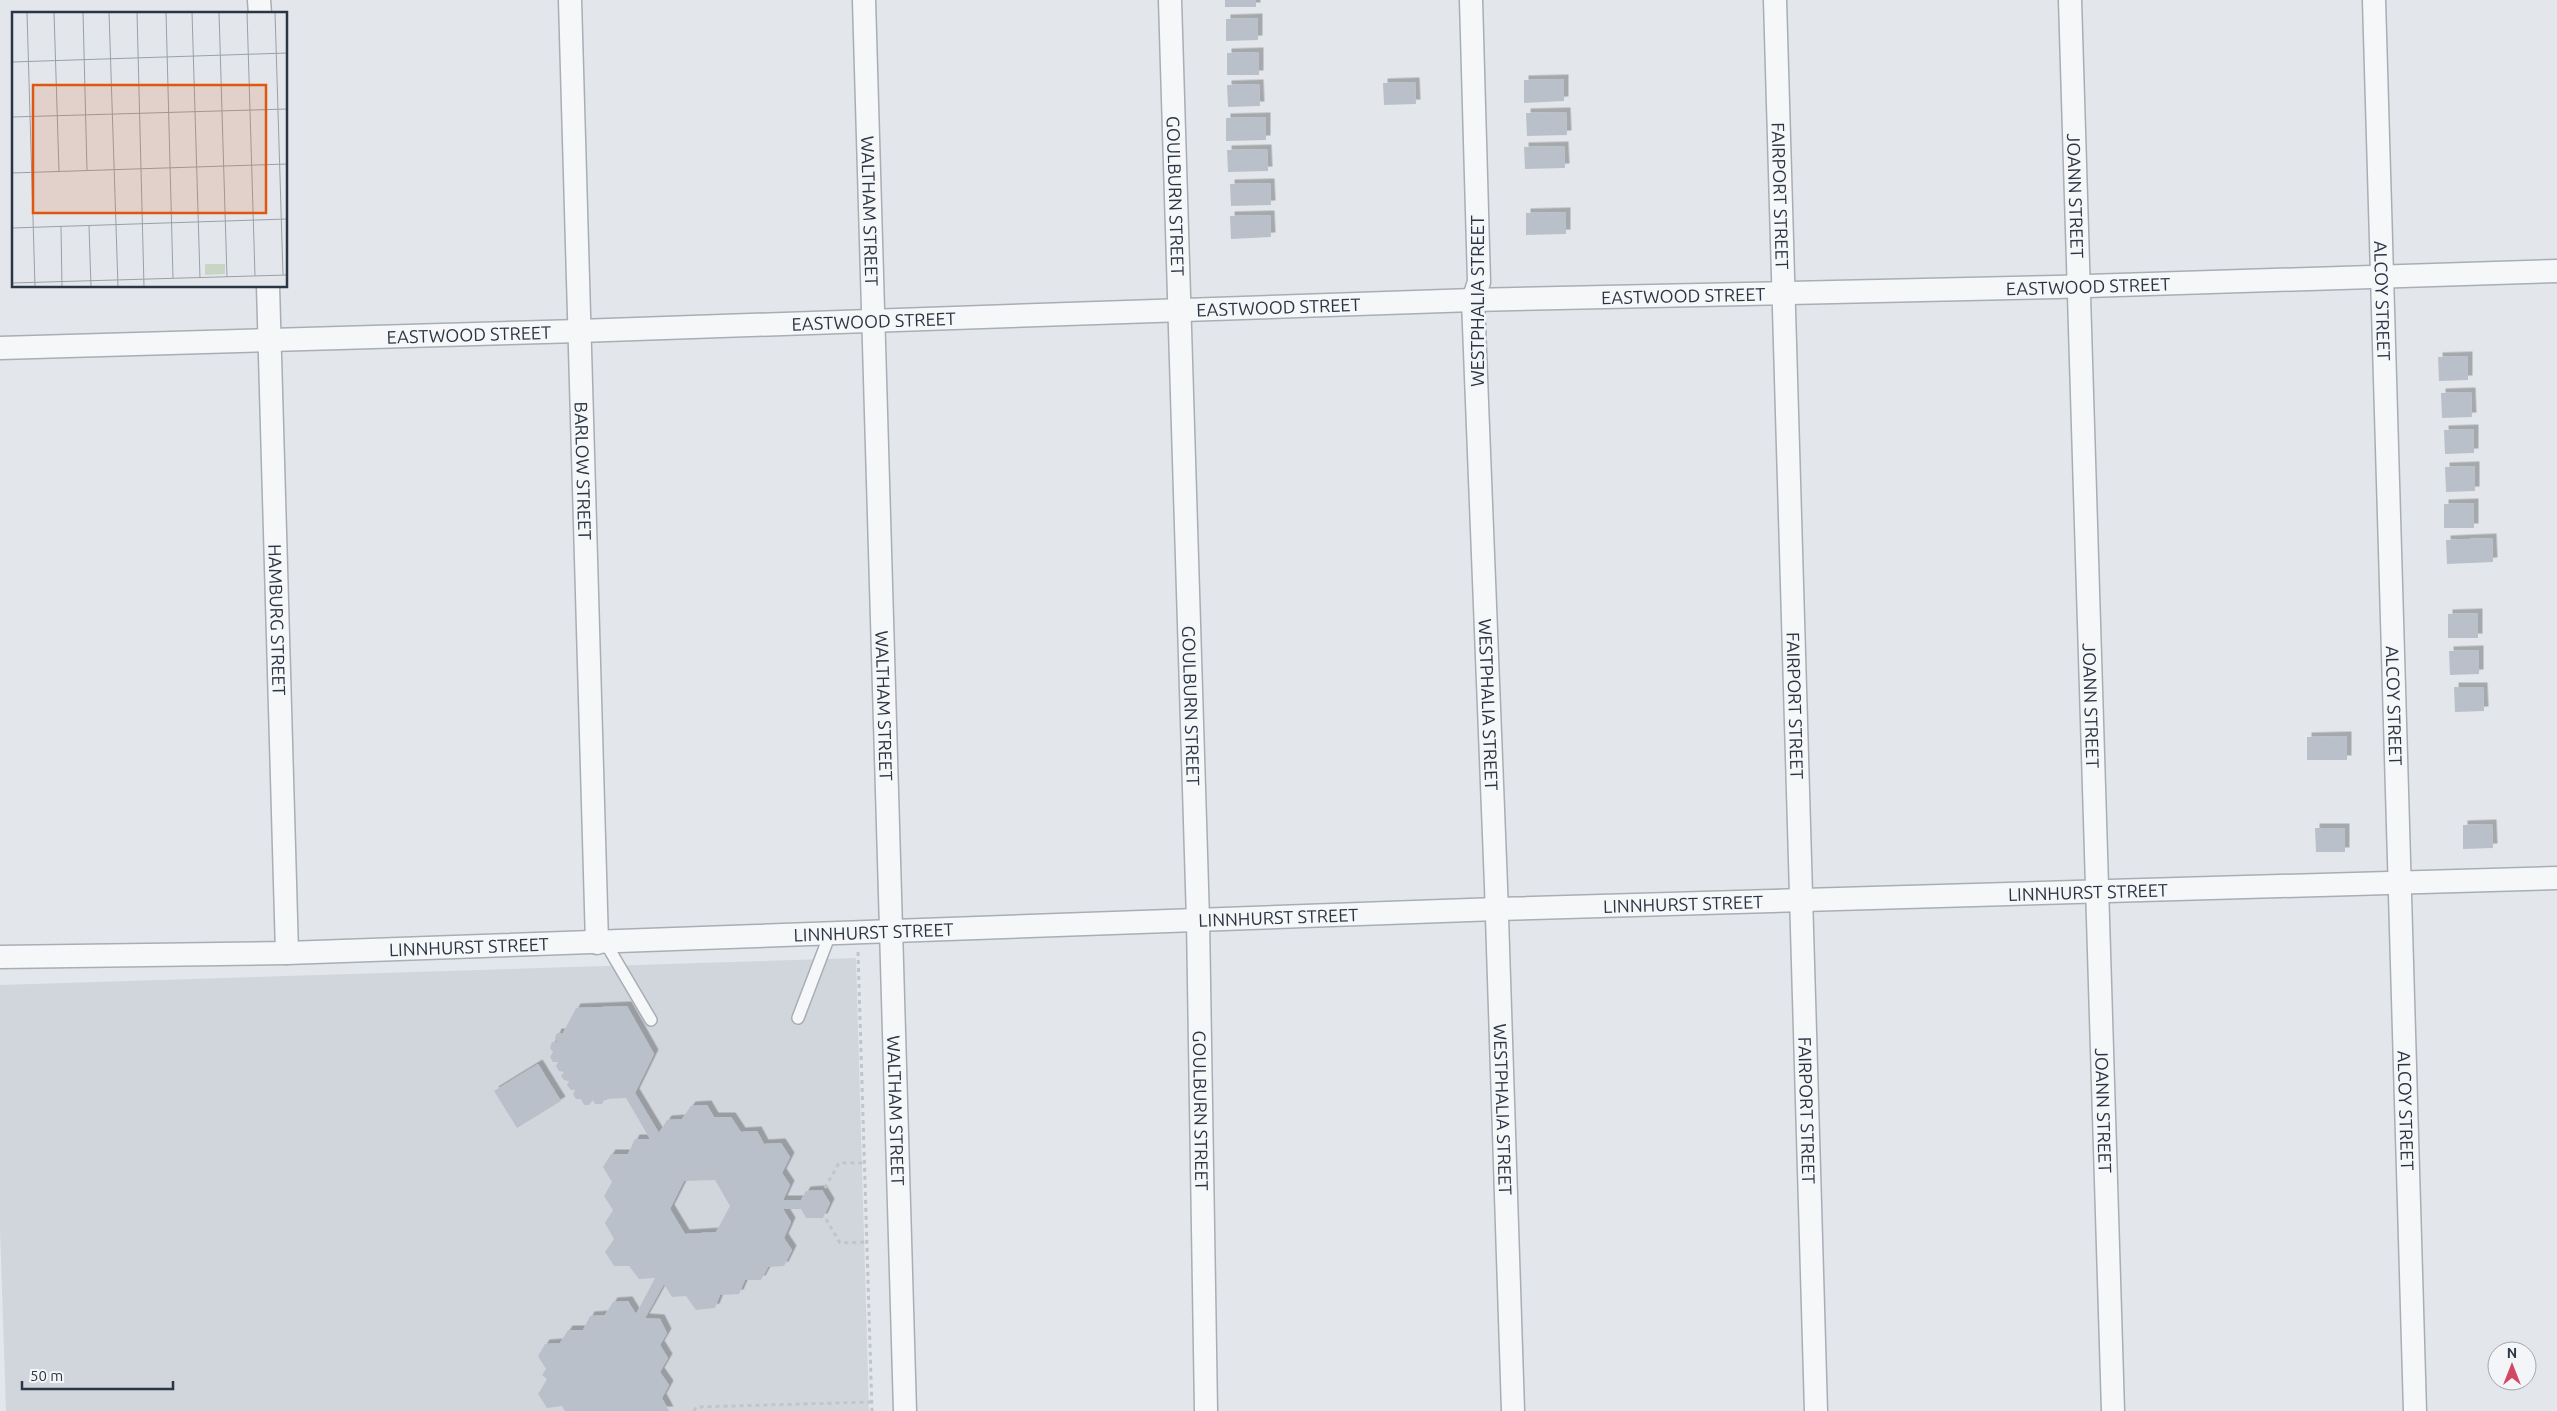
<svg xmlns="http://www.w3.org/2000/svg" width="2557" height="1411" viewBox="0 0 2557 1411" font-family="Ubuntu,sans-serif">
  <defs>
    <filter id="shadow"><feDropShadow dx="4.5" dy="-4.5" stdDeviation="0" flood-color="#0004"/></filter>
  </defs>
  <rect width="100%" height="100%" fill="#e3e7eb"/>
  <!-- built -->
  <polygon fill="#d1d6dd" points="856,958 869,1411 6,1411 0,1229 0,985"/>
  <!-- building -->
  <g fill="#bac0c9" fill-rule="evenodd" filter="url(#shadow)">
    <rect x="1225" y="0" width="31" height="7"/>
    <polygon points="1258,18 1258,40 1226,41 1226,19"/>
    <polygon points="1259,52 1259,75 1227,75 1227,53"/>
    <polygon points="1564,79 1564,101 1524,103 1524,80"/>
    <polygon points="1415,82 1416,104 1384,105 1383,83"/>
    <polygon points="1259,84 1260,106 1228,107 1227,85"/>
    <polygon points="1566,112 1567,135 1527,136 1526,113"/>
    <polygon points="1266,117 1266,140 1226,141 1226,118"/>
    <polygon points="1564,146 1565,168 1525,169 1524,147"/>
    <polygon points="1267,149 1268,171 1228,172 1227,150"/>
    <polygon points="1270,183 1271,205 1231,206 1230,184"/>
    <polygon points="1566,212 1566,234 1526,235 1526,213"/>
    <polygon points="1270,215 1271,237 1231,239 1230,216"/>
    <polygon points="2468,356 2468,380 2439,381 2438,357"/>
    <polygon points="2471,392 2472,417 2442,418 2441,393"/>
    <polygon points="2474,429 2474,453 2445,454 2444,430"/>
    <polygon points="2475,466 2475,491 2446,492 2445,467"/>
    <polygon points="2474,503 2474,528 2444,528 2444,504"/>
    <polygon points="2492,538 2493,562 2447,564 2446,540"/>
    <polygon points="2478,613 2478,638 2448,638 2448,614"/>
    <polygon points="2479,650 2479,674 2450,675 2449,651"/>
    <polygon points="2454,687 2483,687 2484,711 2455,712"/>
    <polygon points="2347,736 2347,760 2307,760 2307,737"/>
    <polygon points="2492,824 2493,848 2463,849 2463,825"/>
    <polygon points="2315,828 2345,828 2345,852 2316,852"/>
    <path d="M627,1006L654,1054L635,1093L659,1133L667,1120L682,1119L691,1106L707,1105L714,1117H731L741,1132L757,1131L764,1144L781,1143L790,1157L782,1173L790,1185L783,1200H801L806,1191L822,1190L830,1203L823,1218H806L801,1209H783L791,1222L784,1238L792,1250L784,1266L768,1267L761,1280H745L739,1294L720,1295L715,1308L696,1310L686,1296L672,1297L664,1284L645,1318L660,1319L667,1333L660,1345L668,1358L660,1372L669,1385L662,1398L669,1411H565L562,1406L547,1408L538,1394L547,1379L542,1375L546,1369L538,1356L545,1344L560,1343L568,1330H583L590,1316L605,1315L613,1302L628,1301L636,1314L655,1278L639,1279L629,1266H614L605,1252L614,1239L605,1223L613,1210L604,1196L612,1182L603,1167L611,1154H628L635,1139H650L626,1098L605,1099L602,1104H595L593,1100L589,1105H584L581,1099H576L573,1094L575,1090H571L567,1085L569,1081L564,1080L561,1076L564,1072L559,1071L556,1066L558,1062H553L550,1057L553,1052L550,1048L552,1042L558,1043L555,1038L557,1033H563L576,1008ZM715,1180L730,1206L716,1232L685,1234L670,1209L684,1181Z"/>
    <polygon points="538,1064 561,1101 517,1128 494,1091"/>
  </g>
  <g fill="none" stroke-linecap="round" stroke-linejoin="round">
    <defs>
      <g id="service">
        <polyline points="605,942 651,1020"/>
        <polyline points="798,1018 830,934"/>
      </g>
      <g id="minor">
        <polyline points="259,0 260,14"/>
        <path id="s1" d="M570,0L597,943"/>
        <path id="s2" d="M864,0L905,1411"/>
        <path id="s3" d="M1170,0L1198,920L1206,1411"/>
        <path id="s4" d="M1471,0L1479,282L1473,300L1496,886L1513,1411"/>
        <path id="s5" d="M1775,0L1816,1411"/>
        <path id="s6" d="M2070,0L2113,1411"/>
        <path id="s7" d="M2374,0L2415,1411"/>
        <path id="s8" d="M268,286L287,953"/>
        <path id="s9" d="M0,348L579,331L1473,300L2057,287L2557,271"/>
        <path id="s10" d="M0,957L287,953L1497,909L2557,878"/>
      </g>
    </defs>
    <!-- service casing -->
    <use href="#service" stroke="#a8aeb6" stroke-width="14"/>
    <!-- minor casing -->
    <use href="#minor" stroke="#a8aeb6" stroke-width="25"/>
    <!-- path -->
    <g stroke="#c1c5ca" stroke-width="3" stroke-dasharray="4 4" stroke-linecap="butt">
      <polyline points="858,952 872,1411"/>
      <polyline points="825,1188 839,1163 865,1163"/>
      <polyline points="826,1219 840,1243 867,1242"/>
      <polyline points="694,1411 696,1407 872,1402"/>
    </g>
    <!-- service -->
    <use href="#service" stroke="#f6f7f9" stroke-width="11"/>
    <!-- minor -->
    <use href="#minor" stroke="#f6f7f9" stroke-width="22"/>
  </g>
  <g text-anchor="middle" dominant-baseline="central" stroke-width="5" stroke-linejoin="round" paint-order="stroke">
    <!-- street labels -->
    <g font-size="18" fill="#2b3544" stroke="#f3f5f8">
      <text stroke="none"><textPath href="#s3" startOffset="196">GOULBURN STREET</textPath></text>
      <text stroke="none"><textPath href="#s5" startOffset="196">FAIRPORT STREET</textPath></text>
      <text stroke="none"><textPath href="#s6" startOffset="196">JOANN STREET</textPath></text>
      <text stroke="none"><textPath href="#s2" startOffset="211">WALTHAM STREET</textPath></text>
      <text stroke="none"><textPath href="#s9" startOffset="2089">EASTWOOD STREET</textPath></text>
      <text stroke="none"><textPath href="#s9" startOffset="1684">EASTWOOD STREET</textPath></text>
      <text transform="translate(1477 301) rotate(-90)">WESTPHALIA STREET</text>
      <text stroke="none"><textPath href="#s7" startOffset="301">ALCOY STREET</textPath></text>
      <text stroke="none"><textPath href="#s9" startOffset="1279">EASTWOOD STREET</textPath></text>
      <text stroke="none"><textPath href="#s9" startOffset="874">EASTWOOD STREET</textPath></text>
      <text stroke="none"><textPath href="#s9" startOffset="469">EASTWOOD STREET</textPath></text>
      <text stroke="none"><textPath href="#s1" startOffset="471">BARLOW STREET</textPath></text>
      <text stroke="none"><textPath href="#s8" startOffset="334">HAMBURG STREET</textPath></text>
      <text stroke="none"><textPath href="#s2" startOffset="706">WALTHAM STREET</textPath></text>
      <text stroke="none"><textPath href="#s3" startOffset="706">GOULBURN STREET</textPath></text>
      <text stroke="none"><textPath href="#s4" startOffset="706">WESTPHALIA STREET</textPath></text>
      <text stroke="none"><textPath href="#s5" startOffset="706">FAIRPORT STREET</textPath></text>
      <text stroke="none"><textPath href="#s6" startOffset="706">JOANN STREET</textPath></text>
      <text stroke="none"><textPath href="#s7" startOffset="706">ALCOY STREET</textPath></text>
      <text stroke="none"><textPath href="#s10" startOffset="2089">LINNHURST STREET</textPath></text>
      <text stroke="none"><textPath href="#s10" startOffset="1684">LINNHURST STREET</textPath></text>
      <text stroke="none"><textPath href="#s10" startOffset="1279">LINNHURST STREET</textPath></text>
      <text stroke="none"><textPath href="#s10" startOffset="874">LINNHURST STREET</textPath></text>
      <text stroke="none"><textPath href="#s10" startOffset="469">LINNHURST STREET</textPath></text>
      <text stroke="none"><textPath href="#s2" startOffset="1111">WALTHAM STREET</textPath></text>
      <text stroke="none"><textPath href="#s3" startOffset="1111">GOULBURN STREET</textPath></text>
      <text stroke="none"><textPath href="#s4" startOffset="1111">WESTPHALIA STREET</textPath></text>
      <text stroke="none"><textPath href="#s5" startOffset="1111">FAIRPORT STREET</textPath></text>
      <text stroke="none"><textPath href="#s6" startOffset="1111">JOANN STREET</textPath></text>
      <text stroke="none"><textPath href="#s7" startOffset="1111">ALCOY STREET</textPath></text>
    </g>
  </g>
  <!-- overview -->
  <g transform="translate(12 12)">
    <rect width="275" height="275" fill="#e3e7eb"/>
    <path d="M193,252H213V262L193,263Z" fill="#c9d5c4"/>
    <path fill="none" stroke="#99a0a8" stroke-width="1" d="M15,0L23,275M42,0L47,159M71,0L75,159M97,0L106,275M125,0L132,275M154,0L161,266M180,0L188,266M207,0L215,265M235,0L243,264M263,0L271,263M0,50L275,41M0,105L275,97M0,161L275,152M77,214L79,275M49,215L50,275M0,216L275,207M0,271L275,263"/>
    <path fill="#df570f" fill-opacity="0.15" stroke="#df570f" stroke-width="2.5" d="M21,73H254V201H21Z"/>
    <rect width="275" height="275" fill="none" stroke="#2b3544" stroke-width="2.5"/>
  </g>
  <!-- north arrow -->
  <g transform="translate(2512 1366)"><circle r="24" fill="#f3f5f8" stroke="#a3a8b0"/>
  <path d="M0-4L9 19L0 12L-9 19Z" fill="#d04961"/>
  <text y="-8" font-size="14" font-weight="bold" text-anchor="middle" fill="#2b3544">N</text>
  </g>
  <!-- scale -->
  <path d="M22 1381v8h151v-8" fill="none" stroke="#2b3544" stroke-width="2.5"/>
  <text x="30" y="1381" font-size="15" fill="#2b3544" stroke="#f3f5f8" stroke-width="4" paint-order="stroke">50 m</text>
</svg>
